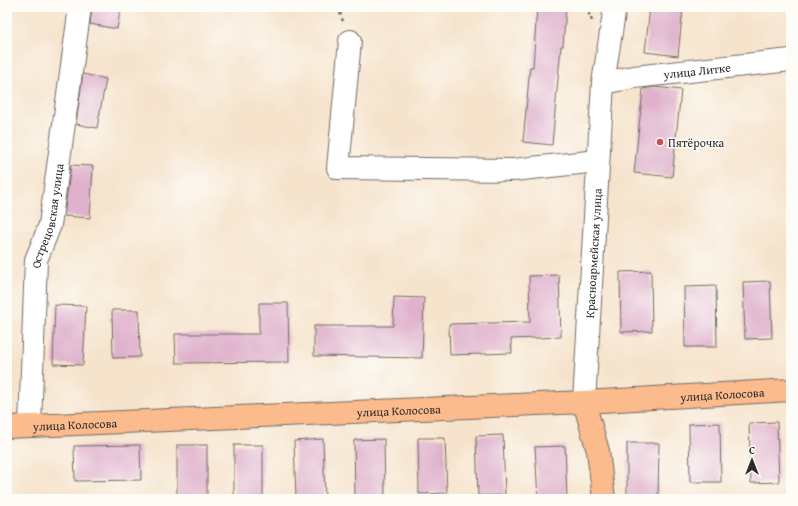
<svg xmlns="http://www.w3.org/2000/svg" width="798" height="506" viewBox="0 0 798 506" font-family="'Gentium Book Plus',serif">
  <rect width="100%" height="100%" fill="#fdfcf7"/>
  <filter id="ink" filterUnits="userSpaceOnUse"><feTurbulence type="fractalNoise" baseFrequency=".025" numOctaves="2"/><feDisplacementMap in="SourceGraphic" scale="8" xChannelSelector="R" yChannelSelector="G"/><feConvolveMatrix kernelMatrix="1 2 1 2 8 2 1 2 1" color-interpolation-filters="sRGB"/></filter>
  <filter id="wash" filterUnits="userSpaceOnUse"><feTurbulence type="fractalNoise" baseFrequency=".012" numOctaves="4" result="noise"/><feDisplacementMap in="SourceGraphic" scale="16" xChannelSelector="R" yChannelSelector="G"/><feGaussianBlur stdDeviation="0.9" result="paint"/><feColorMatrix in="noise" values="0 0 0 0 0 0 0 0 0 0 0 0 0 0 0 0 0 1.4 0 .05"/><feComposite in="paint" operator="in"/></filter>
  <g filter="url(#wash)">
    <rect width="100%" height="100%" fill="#f6e3cc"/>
    <g id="blocks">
      <!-- building -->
      <g fill="#dfb1cc">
        <polygon points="92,7 121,7 117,29 90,24"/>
        <polygon points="537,7 566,7 563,46 561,46 552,145 523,142 530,67 533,67"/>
        <polygon points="650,7 683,7 678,56 645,52"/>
        <polygon points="83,74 106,79 97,128 76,124"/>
        <polygon points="654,87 681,90 672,177 634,173 643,89"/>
        <polygon points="71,165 93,166 90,218 64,216"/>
        <polygon points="651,271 652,331 621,332 620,272"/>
        <polygon points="559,275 561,337 511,339 512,353 450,355 449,324 530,322 529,276"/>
        <polygon points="770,281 772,338 745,339 743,282"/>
        <polygon points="716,286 717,347 685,347 684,287"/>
        <polygon points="394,297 424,298 422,358 314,356 314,326 393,326"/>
        <polygon points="259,303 288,303 289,362 176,363 175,334 259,334"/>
        <polygon points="55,305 86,306 83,365 53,364"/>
        <polygon points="112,310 139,310 140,357 113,358"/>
        <polygon points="777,422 779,482 751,483 749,423"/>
        <polygon points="720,423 721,482 690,482 689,424"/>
        <polygon points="503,435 505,495 478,496 476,436"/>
        <polygon points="418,438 445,438 447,493 419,494"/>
        <polygon points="323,439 325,499 296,499 294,441"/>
        <polygon points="384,439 385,499 355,499 354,440"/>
        <polygon points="627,443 659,443 658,499 627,499"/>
        <polygon points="140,445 141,480 75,481 74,446"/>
        <rect x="177" y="445" width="30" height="54"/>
        <rect x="234" y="445" width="29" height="54"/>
        <polygon points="565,446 567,499 538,499 535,447"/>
      </g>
    </g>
  </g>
  <g filter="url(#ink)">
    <use href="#blocks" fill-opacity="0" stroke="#726b63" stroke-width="1"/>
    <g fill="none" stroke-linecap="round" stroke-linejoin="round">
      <defs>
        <g id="minor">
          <polyline points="350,41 338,168 513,170 598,161"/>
          <path id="s1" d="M603,83L634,77L791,60"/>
          <path id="s2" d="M584,402L603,83L615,7"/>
          <path id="s3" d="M30,426L36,260L50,225L80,7"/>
        </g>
        <g id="major">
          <polyline points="584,402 598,451 604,499"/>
          <path id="s4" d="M7,427L584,402L791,390"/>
        </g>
      </defs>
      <!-- minor casing -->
      <use href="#minor" stroke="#726b63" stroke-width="24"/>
      <!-- major casing -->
      <use href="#major" stroke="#726b63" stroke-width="24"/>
      <!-- path -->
      <g stroke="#726b63" stroke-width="2.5" stroke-dasharray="3 3" stroke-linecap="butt">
        <polyline points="338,7 344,24"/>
        <polyline points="586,7 593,23"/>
      </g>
      <!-- minor -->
      <use href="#minor" stroke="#fff" stroke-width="22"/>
      <!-- major -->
      <use href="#major" stroke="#fbbb8c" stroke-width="22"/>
    </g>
  </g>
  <!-- markers -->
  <circle fill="#d1495b" stroke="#fdfcf7" stroke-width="1.5" cx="660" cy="142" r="4"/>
  <g text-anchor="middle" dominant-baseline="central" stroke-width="3" stroke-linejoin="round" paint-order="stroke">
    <!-- street labels -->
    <g font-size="12" fill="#2b2b2b" stroke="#fdfcf7">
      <text stroke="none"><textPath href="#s1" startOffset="95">улица Литке</textPath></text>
      <text stroke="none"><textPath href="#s3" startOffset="212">Острецовская улица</textPath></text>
      <text stroke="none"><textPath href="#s2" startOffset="149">Красноармейская улица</textPath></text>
      <text stroke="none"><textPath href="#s4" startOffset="716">улица Колосова</textPath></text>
      <text stroke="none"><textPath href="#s4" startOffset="392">улица Колосова</textPath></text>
      <text stroke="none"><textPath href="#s4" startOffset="68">улица Колосова</textPath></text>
    </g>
    <!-- poi labels -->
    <g font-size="12" fill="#2b2b2b" stroke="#fdfcf7" text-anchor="start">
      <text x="668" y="142">Пятёрочка</text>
    </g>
  </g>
  <!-- margin -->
  <rect width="798" height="506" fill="none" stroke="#fdfcf7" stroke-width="24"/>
  <!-- north arrow -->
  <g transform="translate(752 460)" stroke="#fdfcf7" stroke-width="3" paint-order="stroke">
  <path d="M0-3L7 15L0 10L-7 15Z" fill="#2b2b2b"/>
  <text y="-6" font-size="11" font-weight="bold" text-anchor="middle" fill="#2b2b2b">С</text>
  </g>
</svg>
